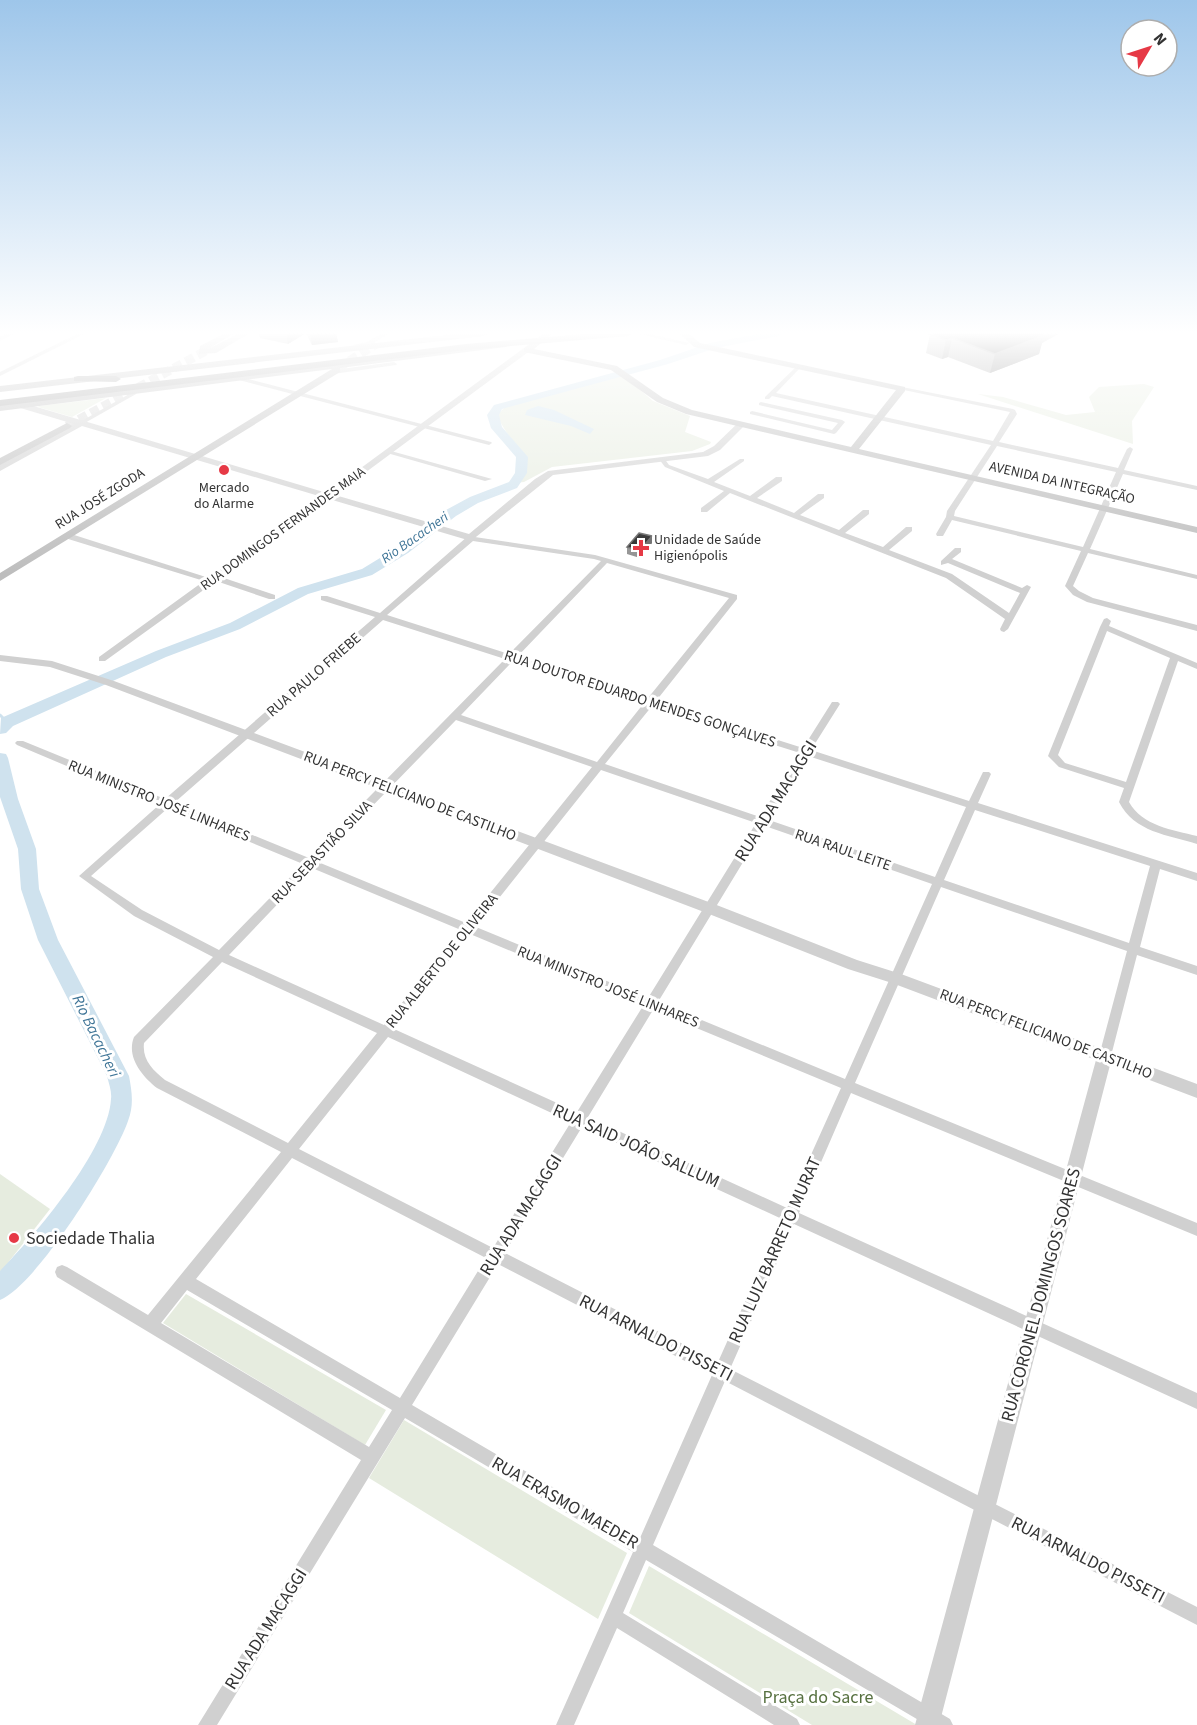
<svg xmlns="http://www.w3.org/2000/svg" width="1197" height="1725" viewBox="0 0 1197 1725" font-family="'Source Sans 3',sans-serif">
  <rect width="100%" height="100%" fill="#fff"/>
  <!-- green -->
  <g fill="#e6ecdf">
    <path d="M621,374L653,401L690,416L685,432L711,442L710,444L692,451L552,467L524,482L515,483C534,455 508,442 497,415L505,407Z"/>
    <polygon points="1144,384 1154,387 1132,421 1133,444 978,394 1003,397 1066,415 1095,412 1089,397 1099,387"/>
    <polygon points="106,398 72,417 38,407 39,406"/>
    <polygon points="0,1174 50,1209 0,1273"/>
    <polygon points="186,1294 386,1410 365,1445 163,1323"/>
    <polygon points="404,1420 627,1553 598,1619 369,1478"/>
    <polygon points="649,1566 917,1725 812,1725 629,1613"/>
  </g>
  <!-- water -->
  <polygon fill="#cfe2ee" points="538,406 554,410 594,429 590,434 571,426 525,415 527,410"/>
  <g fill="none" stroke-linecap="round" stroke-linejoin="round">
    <!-- stream -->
    <polyline stroke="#cfe2ee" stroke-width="3" points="0,715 7,722"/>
    <!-- river -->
    <g fill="#cfe2ee" fill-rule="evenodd">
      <polygon points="763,333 784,333 779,336 716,348 668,364 502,409 499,415 502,427 528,457 527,473 517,488 478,503 456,516 408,553 372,575 308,594 240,629 166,657 13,726 6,733 0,734 1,718 156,651 230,623 298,588 362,569 398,547 446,510 470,497 509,482 515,473 516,457 491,428 487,415 494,405 660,360 710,343"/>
      <path d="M0,753L6,754L8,758L18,799L36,849L39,889L58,940L129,1076C132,1092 134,1105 128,1121C114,1161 37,1285 0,1300V1271C35,1235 108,1150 111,1099C112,1092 109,1084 107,1076L38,940L21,889L18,849L0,797Z"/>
    </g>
    <!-- secondary-tunnel -->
    <g stroke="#d6d6d6" stroke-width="9" stroke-dasharray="9 4.5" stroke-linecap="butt">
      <polyline points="338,368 376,344"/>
      <polyline points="67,426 211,348"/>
    </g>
    <!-- minor -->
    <g fill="#d0d0d0" fill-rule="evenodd">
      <polygon points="8,333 16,333 0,341 0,337"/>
      <polygon points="79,333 86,333 0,376 0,372"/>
      <path d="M382,333H389C378,341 366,349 353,345L367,342Z"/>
      <polygon points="635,333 646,333 689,343 686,345"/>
      <polygon points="394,362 397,364 396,365 333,374 330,372 333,370"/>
      <path d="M798,365L801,367L800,368L776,393L993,441L1010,412L899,389L902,387L1013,409L1015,410L1017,414L999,442L1118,468L1127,449L1130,447L1133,449L1124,470L1197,486V490L1123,474L1090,549L1197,575V579L1088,553L1073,586L1079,591L1093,598L1197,625V631L1087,602L1073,595L1065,586L1081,551L952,520L943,536H937L936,534L946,517L947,511L991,445L772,396L769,399H765V397ZM997,446L1116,472L1083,547L954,516L955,511Z"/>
      <polygon points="241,377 491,442 492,443 489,445 239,380 239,378"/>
      <polygon points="131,393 136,394 83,424 78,423"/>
      <polygon points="761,402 842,420 845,422 836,433 834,434 750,414 750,412 752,411 832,430 838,423 759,405 759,403"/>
      <polygon points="387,451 391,451 492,479 485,481 387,453"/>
      <polygon points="660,458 664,458 669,465 708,479 740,459 744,459 744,461 714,482 750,496 776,477 782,477 782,481 757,498 794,513 818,494 824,494 824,498 800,515 839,530 863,510 869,510 869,514 845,533 883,547 906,527 912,527 912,531 889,550 952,574 1009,613 1020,593 948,563 941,565 941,561 955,548 961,548 961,552 952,559 1022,588 1027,585 1031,587 1008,629 1004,632 1001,631 1000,629 1005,619 946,578 730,493 707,512 701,512 701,508 724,491 665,467 659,459"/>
      <polygon points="325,494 332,496 221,577 275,595 275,599 269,599 216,581 105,661 99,661 99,657 204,581 65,538 65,534 71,534 209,578"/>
      <path d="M468,536L595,555L737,595V599L656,701L803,748L832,702H838L840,704L811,750L969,801L983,772H989L991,774L978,803L1197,873V881L1160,869L1140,947L1197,966V975L1137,955L1111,1056L1109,1060L1105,1061L1101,1060L1099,1056L1127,951L941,887L855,1083L1197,1223V1236L851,1093L799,1213L1197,1393V1409L794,1224L730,1369L1197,1607V1625L725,1381L653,1545L950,1719L953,1725H927L646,1560L623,1613L797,1719L800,1725H774L617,1628L574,1725H556L633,1552L405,1418L217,1725H198L361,1460L57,1277L55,1272L57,1267L62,1265L67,1267L148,1315L281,1152L157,1088C142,1076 126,1057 134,1037L213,957L134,916L79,876L159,805L17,745L15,743L17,741H23L165,799L375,617L321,600V596H327L380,613ZM473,541L594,559L601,561L509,654L387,615ZM607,563L729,598L648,698L517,657ZM383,620L505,659L309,858L174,803ZM513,661L644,703L597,762L461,715ZM652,706L800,753L760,817L605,764ZM456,720L592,767L466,923L318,862ZM808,756L966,807L935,877L769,820ZM601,770L756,823L648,998L476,927ZM168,808L303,864L219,950L142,910L91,876ZM975,810L1150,866L1129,943L944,880ZM765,826L932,884L845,1079L658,1002ZM312,868L461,930L384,1025L229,955ZM470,934L643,1006L577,1112L394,1029ZM222,962L377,1033L288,1143L165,1080C153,1070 142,1060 144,1043ZM653,1010L841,1088L787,1208L588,1117ZM388,1037L571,1122L493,1248L299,1149ZM582,1127L782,1219L718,1362L505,1253ZM292,1158L486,1258L400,1398L196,1279ZM498,1264L712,1375L640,1538L412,1405ZM187,1290L392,1410L369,1447L161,1323Z"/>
      <path d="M1107,618L1111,621L1109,626L1197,663V669L1178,661L1129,802C1142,826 1173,830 1197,836V844C1168,835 1134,832 1119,802L1124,788L1059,767L1048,756L1100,627L1104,619ZM1107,631L1170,658L1126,782L1065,763L1058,755Z"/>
    </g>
    <!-- tertiary -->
    <g fill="#d0d0d0" fill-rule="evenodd">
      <polygon points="524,348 531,350 335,495 469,534 535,479 548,471 703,452 714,446 739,422 746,424 720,450 708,456 553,475 471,541 82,426 0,471 0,464 74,424 17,407 17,403 20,402 327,493"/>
      <polygon points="0,655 52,661 114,681 714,904 857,960 901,974 1197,1084 1197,1098 1110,1065 939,1725 915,1725 1096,1060 892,983 848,969 704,912 106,685 50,667 0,661"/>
    </g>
    <!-- secondary -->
    <g fill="#bdbdbd" fill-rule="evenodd">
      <polygon points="225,333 235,333 208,349 240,333 250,333 216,353 199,354 200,346"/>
      <polygon points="463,333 488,333 484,336 0,392 0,386"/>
      <polygon points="544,333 553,333 534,349 617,366 663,398 692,410 851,447 896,390 694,347 679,333 688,333 700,343 905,387 905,391 859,449 1197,527 1197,533 686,414 657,402 611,370 524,352 524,348"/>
      <polygon points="503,342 507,345 506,347 340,368 340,372 0,581 0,573 332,369 0,411 0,405"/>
      <polygon points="67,423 72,426 70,428 0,465 0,458"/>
    </g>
    <!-- trunk -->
    <g fill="#a2a2a2" fill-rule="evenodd">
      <polygon points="594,333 633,333 628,336 466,350 0,406 0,400 466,344"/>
      <polygon points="78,376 116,376 121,379 116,382 74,381 74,377"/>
    </g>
  </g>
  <!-- wall -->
  <g fill="#8c8c8c">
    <polygon points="259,333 336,333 338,342 312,345 306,333 288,344 260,338"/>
    <polygon points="933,333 1060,333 1042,343 1039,354 990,373 948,357 942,359 926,353 930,334"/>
    <polygon points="652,543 640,558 627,554 627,547"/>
  </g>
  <!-- shaded-wall -->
  <g fill="#5f5f5f">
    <polygon points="286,333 306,333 288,344"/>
    <polygon points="310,333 336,333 338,342 312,345"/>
    <polygon points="1037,333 1060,333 1042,343 1039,354 990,373 995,354"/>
    <polygon points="952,338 948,357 942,359 946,340"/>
    <polygon points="652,536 652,543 640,558 640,550"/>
  </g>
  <!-- building -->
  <g fill="#1a1a1a" stroke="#5f5f5f" stroke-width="1.5">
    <polygon points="933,333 1042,333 1045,335 995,354 952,338 946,340 930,334"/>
    <polygon points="639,533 652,536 640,550 627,547"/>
  </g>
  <!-- sky -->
  <linearGradient id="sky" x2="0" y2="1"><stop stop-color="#9ec6ea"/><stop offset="0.58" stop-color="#fff"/><stop offset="1" stop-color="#fff" stop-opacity="0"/></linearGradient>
  <rect width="1197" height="574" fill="url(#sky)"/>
  <!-- markers -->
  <g fill="#e63946" stroke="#fff" stroke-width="2">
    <circle cx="224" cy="470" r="6"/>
    <path d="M638 539h6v6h6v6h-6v6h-6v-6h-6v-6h6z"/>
    <circle cx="14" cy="1238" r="6"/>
  </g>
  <g text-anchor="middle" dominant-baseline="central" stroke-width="6" stroke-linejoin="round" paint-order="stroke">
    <!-- far-street labels -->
    <g font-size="14" fill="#333" stroke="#fff">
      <text transform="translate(1062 483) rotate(13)">AVENIDA DA INTEGRAÇÃO</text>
      <text transform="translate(100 499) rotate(-32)">RUA JOSÉ ZGODA</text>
      <text transform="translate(283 529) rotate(-36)">RUA DOMINGOS FERNANDES MAIA</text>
    </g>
    <!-- far-poi labels -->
    <g font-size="14" fill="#333" stroke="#fff">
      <text x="224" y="488">Mercado<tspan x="224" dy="16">do Alarme</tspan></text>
      <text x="654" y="540" text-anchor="start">Unidade de Saúde<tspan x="654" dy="16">Higienópolis</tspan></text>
    </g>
    <!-- far-water labels -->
    <g font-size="14" font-style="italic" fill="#3f7597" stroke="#fff">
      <text transform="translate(415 538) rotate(-35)">Rio Bacacheri</text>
    </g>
    <!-- street labels -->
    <g font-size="15" fill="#333" stroke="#fff">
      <text transform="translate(314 675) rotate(-41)">RUA PAULO FRIEBE</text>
      <text transform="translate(640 699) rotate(18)">RUA DOUTOR EDUARDO MENDES GONÇALVES</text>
      <text transform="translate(410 796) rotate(21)">RUA PERCY FELICIANO DE CASTILHO</text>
      <text transform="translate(159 801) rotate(22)">RUA MINISTRO JOSÉ LINHARES</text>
      <text transform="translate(843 850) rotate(19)">RUA RAUL LEITE</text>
      <text transform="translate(322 852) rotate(-46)">RUA SEBASTIÃO SILVA</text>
      <text transform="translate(442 961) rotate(-51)">RUA ALBERTO DE OLIVEIRA</text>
      <text transform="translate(608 987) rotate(22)">RUA MINISTRO JOSÉ LINHARES</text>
      <text transform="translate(1046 1034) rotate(21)">RUA PERCY FELICIANO DE CASTILHO</text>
    </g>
    <!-- water labels -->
    <g font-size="16" font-style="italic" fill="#3f7597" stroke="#fff">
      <text transform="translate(96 1036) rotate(64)">Rio Bacacheri</text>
    </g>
    <!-- near-street labels -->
    <g font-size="18" fill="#333" stroke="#fff">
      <text transform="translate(776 801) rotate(-58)">RUA ADA MACAGGI</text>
      <text transform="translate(636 1146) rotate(24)">RUA SAID JOÃO SALLUM</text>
      <text transform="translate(521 1215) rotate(-58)">RUA ADA MACAGGI</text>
      <text transform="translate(775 1250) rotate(-66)">RUA LUIZ BARRETO MURAT</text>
      <text transform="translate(1041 1295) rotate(-75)">RUA CORONEL DOMINGOS SOARES</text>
      <text transform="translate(656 1338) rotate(27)">RUA ARNALDO PISSETI</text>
      <text transform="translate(565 1503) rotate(30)">RUA ERASMO MAEDER</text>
      <text transform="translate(1088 1560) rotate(27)">RUA ARNALDO PISSETI</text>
      <text transform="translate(266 1629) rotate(-58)">RUA ADA MACAGGI</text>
    </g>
    <!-- near-poi labels -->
    <g font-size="18" fill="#333" stroke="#fff" text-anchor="start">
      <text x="26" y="1238">Sociedade Thalia</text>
    </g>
    <!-- near-park labels -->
    <g font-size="18" fill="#56703f" stroke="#fff">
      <text x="818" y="1697">Praça do Sacre</text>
    </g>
  </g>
  <!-- north arrow -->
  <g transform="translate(1149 48) rotate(51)"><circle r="28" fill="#ffffff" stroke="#adadad" stroke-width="1.5"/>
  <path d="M0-4.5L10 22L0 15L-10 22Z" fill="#e63946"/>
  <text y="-9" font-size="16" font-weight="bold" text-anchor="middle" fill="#333333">N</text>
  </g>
</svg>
